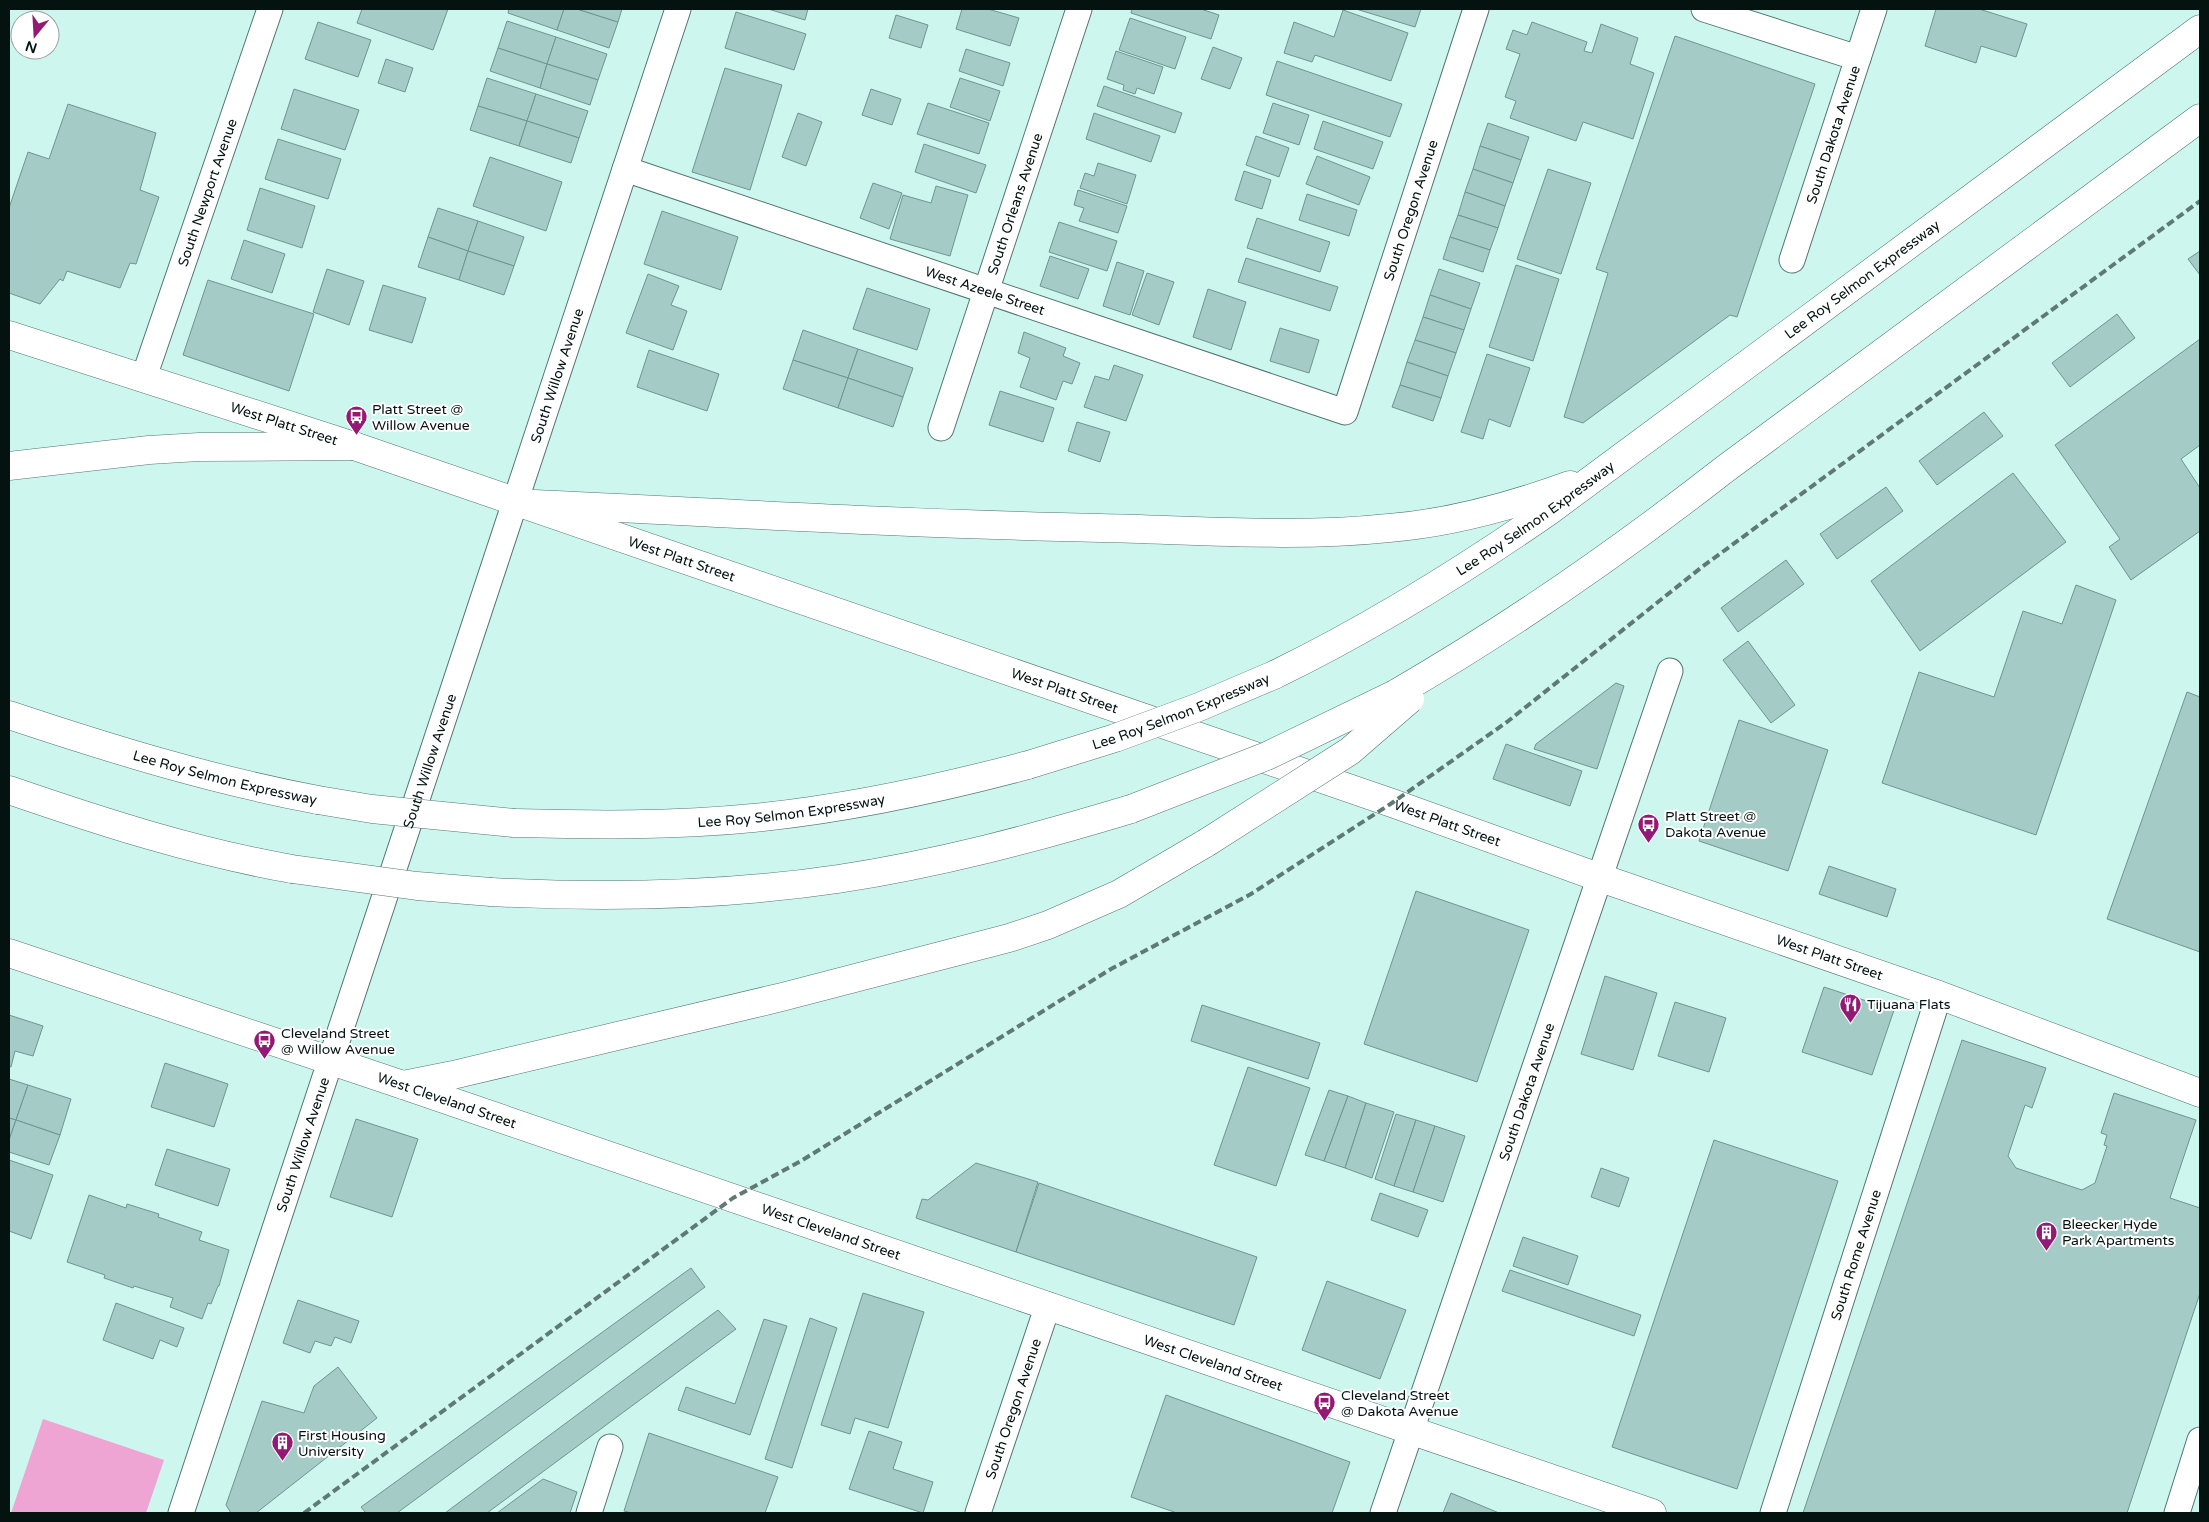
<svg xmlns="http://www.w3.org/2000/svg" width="2209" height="1522" viewBox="0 0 2209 1522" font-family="'Varela Round',sans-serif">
  <rect width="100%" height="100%" fill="#cdf6ef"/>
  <!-- green -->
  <polygon fill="#eea5d3" points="43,1419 164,1460 146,1513 11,1513"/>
  <!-- building -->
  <g fill="#a4cbc5" stroke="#6f9590">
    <polygon points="362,9 448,9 433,50 357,23"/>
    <polygon points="509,9 564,9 557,30 508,13"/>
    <polygon points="564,9 577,9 618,22 609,48 557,30"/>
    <polygon points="577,9 622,9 618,22"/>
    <polygon points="768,9 808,9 805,20"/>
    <polygon points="962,9 988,9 1019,18 1010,46 956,29"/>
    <polygon points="1132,9 1201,9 1219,15 1211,39 1131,13"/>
    <polygon points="1356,9 1421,9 1415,27"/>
    <polygon points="1936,9 1979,9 2027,24 2016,57 1981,46 1976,63 1925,46"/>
    <polygon points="1343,10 1408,33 1391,81 1315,55 1312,62 1284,53 1294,22 1334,37"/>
    <polygon points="736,12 806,34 794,70 725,48"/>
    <polygon points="896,15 928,25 921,48 889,38"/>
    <polygon points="1130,18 1186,37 1175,69 1119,50"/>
    <polygon points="507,21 556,37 547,64 498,48"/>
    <polygon points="318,22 371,40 358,77 305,59"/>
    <polygon points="1532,22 1587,42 1584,51 1592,53 1601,24 1638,38 1630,64 1654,73 1633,139 1583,122 1576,141 1510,118 1516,101 1505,97 1520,54 1506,49 1513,30 1527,35"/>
    <polygon points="1675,36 1815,84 1737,317 1730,315 1583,423 1564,417 1608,273 1596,269"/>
    <polygon points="556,37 607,54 598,80 547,64"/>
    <polygon points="1213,47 1242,58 1230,89 1201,79"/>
    <polygon points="498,48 547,64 540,88 490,71"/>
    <polygon points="966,49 1010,63 1003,86 959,71"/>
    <polygon points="1116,51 1163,67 1154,94 1137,88 1135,94 1123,90 1124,85 1107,79"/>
    <polygon points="386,59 413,68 405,92 378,83"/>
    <polygon points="1277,61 1402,104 1390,137 1266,95"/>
    <polygon points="547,64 598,80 590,105 540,88"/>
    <polygon points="725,68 782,85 750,190 692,172"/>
    <polygon points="487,78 536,94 527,121 478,106"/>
    <polygon points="960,78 1000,91 990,121 950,107"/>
    <polygon points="1104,86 1182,113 1175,133 1097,106"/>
    <polygon points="294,89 359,110 345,150 281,129"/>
    <polygon points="871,89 901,99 892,125 862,115"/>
    <polygon points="536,94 588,111 579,138 527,121"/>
    <polygon points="928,103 989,123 979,154 917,134"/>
    <polygon points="1273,103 1309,115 1299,145 1263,133"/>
    <polygon points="68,104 156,133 140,190 159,197 136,264 130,263 120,288 67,271 63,281 60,279 40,304 9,293 9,208 28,152 49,159"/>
    <polygon points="478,106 527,121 519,146 470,130"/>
    <polygon points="798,113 822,122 806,166 782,157"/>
    <polygon points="1094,113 1160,136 1151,162 1086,139"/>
    <polygon points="527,121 579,138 571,163 519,146"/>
    <polygon points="1323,121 1383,142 1373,169 1314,149"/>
    <polygon points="1488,123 1529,137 1521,160 1480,146"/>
    <polygon points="1256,136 1289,148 1279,177 1246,165"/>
    <polygon points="278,139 341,159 328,199 265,179"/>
    <polygon points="924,144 986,165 976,193 915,172"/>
    <polygon points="1480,146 1521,160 1513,183 1473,169"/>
    <polygon points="1317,156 1370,177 1359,205 1306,184"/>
    <polygon points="490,157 562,182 546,231 473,206"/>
    <polygon points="1098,163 1136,175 1127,204 1080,188 1085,173 1094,176"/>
    <polygon points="1473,169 1513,183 1505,206 1465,192"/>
    <polygon points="1548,169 1591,183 1561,274 1517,259"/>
    <polygon points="1244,171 1271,180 1262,209 1235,200"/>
    <polygon points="873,183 902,193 889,229 860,218"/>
    <polygon points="936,186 968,195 950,256 890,239 903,195 931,203"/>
    <polygon points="260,188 315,206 302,248 247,230"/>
    <polygon points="1078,190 1127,206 1118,233 1079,221 1084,208 1074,205"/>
    <polygon points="1465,192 1505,206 1498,228 1458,215"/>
    <polygon points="1307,194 1357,210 1349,236 1299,220"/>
    <polygon points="438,208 478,221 468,251 428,237"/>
    <polygon points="662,211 738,237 721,290 644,264"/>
    <polygon points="1458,215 1498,228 1490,250 1450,237"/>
    <polygon points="1257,218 1330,242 1320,272 1247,248"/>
    <polygon points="478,221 524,237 514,266 468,251"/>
    <polygon points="1059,222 1117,241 1107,271 1049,252"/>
    <polygon points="428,237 468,251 459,280 418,267"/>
    <polygon points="1450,237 1490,250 1483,272 1443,259"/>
    <polygon points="244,240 285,254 272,293 231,279"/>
    <polygon points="468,251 514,266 504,295 459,280"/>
    <polygon points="2200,251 2200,275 2188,259"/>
    <polygon points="1050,256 1089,269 1078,299 1040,286"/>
    <polygon points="1246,258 1338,287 1330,311 1238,282"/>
    <polygon points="1117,262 1144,271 1130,315 1103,306"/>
    <polygon points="1516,265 1559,279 1533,361 1489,347"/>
    <polygon points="327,269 364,281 349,325 313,312"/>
    <polygon points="1439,269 1480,283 1471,309 1430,295"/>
    <polygon points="1147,273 1174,282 1159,325 1132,315"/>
    <polygon points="648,274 679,286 671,305 687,311 673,350 626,333"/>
    <polygon points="208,280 314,314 289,391 183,355"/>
    <polygon points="383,285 426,298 412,343 369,330"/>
    <polygon points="867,288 930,309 917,350 853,329"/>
    <polygon points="1208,289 1246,302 1231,350 1193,337"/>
    <polygon points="1430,295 1471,309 1464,330 1423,317"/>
    <polygon points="2117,314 2135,338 2070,387 2052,363"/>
    <polygon points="1423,317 1464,330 1456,353 1415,340"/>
    <polygon points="1280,328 1319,340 1309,373 1270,361"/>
    <polygon points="803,330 858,349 848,378 793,360"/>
    <polygon points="1024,332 1066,348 1063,356 1080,363 1072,384 1063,381 1056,400 1020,387 1030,358 1018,353"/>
    <polygon points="2200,339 2200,445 2181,459 2200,488 2200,531 2131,580 2109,547 2120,539 2055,445"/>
    <polygon points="1415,340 1456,353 1448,376 1407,362"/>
    <polygon points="858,349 913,368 903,397 848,378"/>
    <polygon points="649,350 719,374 707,411 637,387"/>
    <polygon points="1487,354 1530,368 1510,427 1489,419 1483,439 1461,432"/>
    <polygon points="793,360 848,378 838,408 783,389"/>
    <polygon points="1407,362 1448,376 1441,398 1400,385"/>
    <polygon points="1114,365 1143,375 1126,421 1084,407 1095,376 1109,380"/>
    <polygon points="848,378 903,397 893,427 838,408"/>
    <polygon points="1400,385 1441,398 1433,421 1392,407"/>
    <polygon points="1000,391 1054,408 1043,442 989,425"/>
    <polygon points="1984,412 2003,436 1937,485 1919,461"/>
    <polygon points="1077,422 1110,432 1100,462 1068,451"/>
    <polygon points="2013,473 2066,542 1920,651 1871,581"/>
    <polygon points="1886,487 1903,511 1837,559 1820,534"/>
    <polygon points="1786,560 1804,584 1738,632 1721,608"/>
    <polygon points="2076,585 2116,600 2036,835 1882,783 1919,672 1994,697 2023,611 2062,624"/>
    <polygon points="1748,641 1795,705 1771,723 1723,660"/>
    <polygon points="1616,683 1624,686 1597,769 1534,749 1536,744"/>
    <polygon points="2187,692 2200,697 2200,952 2107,919"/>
    <polygon points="1739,720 1828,750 1788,871 1699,841"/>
    <polygon points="1506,744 1582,771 1570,806 1493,779"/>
    <polygon points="1829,866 1896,889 1887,917 1819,894"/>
    <polygon points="1416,891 1529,930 1477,1082 1364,1044"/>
    <polygon points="1605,976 1657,993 1633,1070 1581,1054"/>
    <polygon points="1824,987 1894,1010 1872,1075 1802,1052"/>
    <polygon points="1675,1002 1726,1018 1709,1072 1658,1056"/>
    <polygon points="1202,1005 1320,1043 1308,1079 1191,1041"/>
    <polygon points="9,1015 43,1026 33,1056 15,1051 11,1067 9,1066"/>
    <polygon points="1962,1040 2046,1068 2032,1108 2025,1105 2008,1156 2016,1168 2082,1190 2095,1183 2107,1146 2104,1145 2107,1135 2101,1133 2114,1093 2196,1120 2170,1198 2200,1208 2200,1293 2127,1513 1803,1513"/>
    <polygon points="165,1063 228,1084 214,1127 151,1107"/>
    <polygon points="1248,1067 1310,1088 1276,1186 1214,1165"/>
    <polygon points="9,1079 28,1085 16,1120 9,1118"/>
    <polygon points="28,1085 71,1099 60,1135 16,1120"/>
    <polygon points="1329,1090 1348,1096 1324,1161 1305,1155"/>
    <polygon points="1348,1096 1366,1103 1345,1168 1324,1161"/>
    <polygon points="1366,1103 1394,1112 1372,1178 1345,1168"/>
    <polygon points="1396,1114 1416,1120 1394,1186 1375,1179"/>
    <polygon points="9,1118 16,1120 9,1140"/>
    <polygon points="356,1119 418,1139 392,1217 330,1197"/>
    <polygon points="16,1120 60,1135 49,1165 9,1152 9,1140"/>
    <polygon points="1416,1120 1435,1126 1413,1192 1394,1186"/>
    <polygon points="1435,1126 1465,1136 1443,1202 1413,1192"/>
    <polygon points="1714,1140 1838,1181 1737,1489 1612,1447"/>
    <polygon points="167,1149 230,1169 218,1206 155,1185"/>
    <polygon points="9,1160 53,1175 31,1239 9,1231"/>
    <polygon points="976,1163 1038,1182 1016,1252 916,1218 922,1199 928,1200"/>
    <polygon points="1601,1168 1629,1178 1619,1207 1591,1197"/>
    <polygon points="1039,1183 1257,1257 1234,1325 1016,1252"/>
    <polygon points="1380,1193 1428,1210 1418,1237 1371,1220"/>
    <polygon points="89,1195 126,1208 127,1204 159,1214 158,1217 202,1232 199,1240 229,1250 219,1286 218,1286 211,1304 208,1303 202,1319 170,1307 173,1298 134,1286 133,1288 104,1278 105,1275 67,1262"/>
    <polygon points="1523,1237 1578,1256 1568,1285 1513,1266"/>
    <polygon points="691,1268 705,1287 397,1513 366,1513 361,1507"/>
    <polygon points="1510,1270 1641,1315 1634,1336 1502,1291"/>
    <polygon points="1327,1281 1406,1310 1380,1379 1302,1350"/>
    <polygon points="863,1293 924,1312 888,1428 855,1418 850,1434 821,1425"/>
    <polygon points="298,1300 359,1321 351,1343 335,1337 331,1346 315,1341 310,1353 283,1343"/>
    <polygon points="116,1303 184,1328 177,1347 160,1340 153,1359 103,1340"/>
    <polygon points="718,1310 736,1329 487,1513 445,1513"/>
    <polygon points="810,1318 837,1328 792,1468 765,1459"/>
    <polygon points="764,1319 787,1326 750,1435 678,1410 686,1387 735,1404"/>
    <polygon points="338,1367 377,1418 256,1513 231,1513 226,1505 262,1401 304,1413 314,1386"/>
    <polygon points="1166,1395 1350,1462 1332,1513 1177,1513 1131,1497"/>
    <polygon points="869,1431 902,1442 893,1469 933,1482 923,1513 849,1489"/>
    <polygon points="649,1433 778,1477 765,1513 632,1513 624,1511"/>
    <polygon points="543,1479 577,1492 570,1513 497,1513"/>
    <polygon points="1451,1493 1499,1513 1443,1513"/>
  </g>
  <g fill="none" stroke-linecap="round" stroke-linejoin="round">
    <defs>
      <g id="minor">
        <polyline points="1704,9 1858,58"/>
        <path id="s1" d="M625,169L1345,412L1476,9"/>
        <path id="s2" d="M1792,260L1874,9"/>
        <path id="s3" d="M144,377L270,9"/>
        <path id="s4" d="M941,428L1079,9"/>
        <path id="s5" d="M181,1513L678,9"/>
        <polyline points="589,1513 610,1447"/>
        <path id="s6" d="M978,1513L1048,1305"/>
        <path id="s7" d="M1383,1513L1670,671"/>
        <path id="s8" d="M1773,1513L1939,995"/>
        <polyline points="2177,1513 2200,1440"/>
      </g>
      <g id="major">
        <path id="s9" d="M9,335L354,446L1392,803L1598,877L1939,995L2200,1093"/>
        <path id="s10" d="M9,953L403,1085L1652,1513"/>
      </g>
      <g id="highway">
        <polyline points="9,466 149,450 199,447 354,446"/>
        <path d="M515,503C710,512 905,524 1101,528C1196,530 1294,538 1389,528C1451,523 1512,506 1570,485"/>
        <path id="s11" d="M1274,675C1371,628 1461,572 1549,511L2200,29"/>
        <path d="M1395,694C1511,627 1620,551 1725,469L2200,118"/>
        <path id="s12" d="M9,715C111,749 212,780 318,800"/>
        <path d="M9,790C102,822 195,852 292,869"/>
        <path id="s13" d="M514,823C593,825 673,826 753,818C846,809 938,789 1028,765"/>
        <path d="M491,892C607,898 723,896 838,879C938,864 1035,838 1131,809"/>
        <polyline points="403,1085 453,1075 782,997 1009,938 1048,925 1119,894 1206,843"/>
      </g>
    </defs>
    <!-- minor casing -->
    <use href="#minor" stroke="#517671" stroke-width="27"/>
    <!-- major casing -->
    <use href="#major" stroke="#517671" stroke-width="29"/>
    <!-- highway casing -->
    <use href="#highway" stroke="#517671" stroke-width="29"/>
    <!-- minor -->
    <use href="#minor" stroke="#fff" stroke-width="25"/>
    <!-- major -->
    <use href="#major" stroke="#fff" stroke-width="28"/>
    <!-- highway -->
    <use href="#highway" stroke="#fff" stroke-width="28"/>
    <!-- rail -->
    <polyline stroke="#5f7a75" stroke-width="4" stroke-dasharray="8 4" stroke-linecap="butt" points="304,1513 733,1198 801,1161 1111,969 1251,894 1392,803 1507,722 1702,567 2200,201"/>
    <defs>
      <g id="highway-bridge">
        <path id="s14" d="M1028,765L1115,738L1199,707L1274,675"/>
        <polyline points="318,800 372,809 514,823"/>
        <polyline points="1131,809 1267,756 1395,694"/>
        <polyline points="1206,843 1350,751 1410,699"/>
        <polyline points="292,869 417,886 491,892"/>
      </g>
    </defs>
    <!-- highway-bridge casing -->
    <use href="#highway-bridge" stroke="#517671" stroke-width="29" stroke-linecap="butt"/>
    <!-- highway-bridge -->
    <use href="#highway-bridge" stroke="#fff" stroke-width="28"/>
  </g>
  <!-- icons -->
  <defs>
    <symbol id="bus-pin" viewBox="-11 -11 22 30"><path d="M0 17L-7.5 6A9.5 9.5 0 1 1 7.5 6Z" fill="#941974" stroke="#fff"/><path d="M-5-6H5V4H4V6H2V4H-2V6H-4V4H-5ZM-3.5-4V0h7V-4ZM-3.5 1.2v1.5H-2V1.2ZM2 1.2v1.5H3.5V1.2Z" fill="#fff"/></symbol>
    <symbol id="restaurant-pin" viewBox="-11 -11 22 30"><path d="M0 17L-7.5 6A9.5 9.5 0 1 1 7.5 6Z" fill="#941974" stroke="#fff"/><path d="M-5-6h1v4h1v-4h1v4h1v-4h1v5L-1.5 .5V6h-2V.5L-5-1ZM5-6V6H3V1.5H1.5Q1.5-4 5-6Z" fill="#fff"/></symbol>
    <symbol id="building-pin" viewBox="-11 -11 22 30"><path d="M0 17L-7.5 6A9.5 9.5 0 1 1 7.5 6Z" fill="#941974" stroke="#fff"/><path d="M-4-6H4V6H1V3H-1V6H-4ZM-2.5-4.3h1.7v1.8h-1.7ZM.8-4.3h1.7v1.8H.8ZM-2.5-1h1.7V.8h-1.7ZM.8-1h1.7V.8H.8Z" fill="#fff"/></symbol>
  </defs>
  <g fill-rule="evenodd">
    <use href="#bus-pin" x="344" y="404" width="25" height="34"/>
    <use href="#bus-pin" x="1636" y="812" width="25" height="34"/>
    <use href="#restaurant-pin" x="1838" y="992" width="25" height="34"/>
    <use href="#bus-pin" x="252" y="1028" width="25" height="34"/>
    <use href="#building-pin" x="2034" y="1220" width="25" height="34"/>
    <use href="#bus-pin" x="1312" y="1390" width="25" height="34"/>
    <use href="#building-pin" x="270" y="1430" width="25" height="34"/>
  </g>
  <g text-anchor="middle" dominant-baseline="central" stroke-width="4" stroke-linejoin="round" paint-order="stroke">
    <!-- street labels -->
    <g font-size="14" fill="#041210" stroke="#fff">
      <text stroke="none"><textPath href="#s2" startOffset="132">South Dakota Avenue</textPath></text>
      <text stroke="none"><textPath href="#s3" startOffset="195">South Newport Avenue</textPath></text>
      <text stroke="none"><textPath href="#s4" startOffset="236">South Orleans Avenue</textPath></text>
      <text stroke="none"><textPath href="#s1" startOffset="972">South Oregon Avenue</textPath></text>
      <text stroke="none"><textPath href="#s11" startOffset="710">Lee Roy Selmon Expressway</textPath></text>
      <text stroke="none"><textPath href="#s1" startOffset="380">West Azeele Street</textPath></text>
      <text stroke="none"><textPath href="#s5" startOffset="1198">South Willow Avenue</textPath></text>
      <text stroke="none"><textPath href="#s9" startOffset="289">West Platt Street</textPath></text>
      <text stroke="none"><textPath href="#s11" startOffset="305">Lee Roy Selmon Expressway</textPath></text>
      <text stroke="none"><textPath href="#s9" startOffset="709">West Platt Street</textPath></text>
      <text stroke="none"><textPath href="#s9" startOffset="1114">West Platt Street</textPath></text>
      <text stroke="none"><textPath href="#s14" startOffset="162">Lee Roy Selmon Expressway</textPath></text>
      <text stroke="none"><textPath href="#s5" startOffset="792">South Willow Avenue</textPath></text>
      <text stroke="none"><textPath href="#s12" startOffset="225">Lee Roy Selmon Expressway</textPath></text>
      <text stroke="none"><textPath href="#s13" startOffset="278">Lee Roy Selmon Expressway</textPath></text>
      <text stroke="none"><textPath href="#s9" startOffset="1519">West Platt Street</textPath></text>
      <text stroke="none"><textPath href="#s9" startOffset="1924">West Platt Street</textPath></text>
      <text stroke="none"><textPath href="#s7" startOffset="445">South Dakota Avenue</textPath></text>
      <text stroke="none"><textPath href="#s10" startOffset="462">West Cleveland Street</textPath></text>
      <text stroke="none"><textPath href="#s5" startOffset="388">South Willow Avenue</textPath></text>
      <text stroke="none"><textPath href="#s10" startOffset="868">West Cleveland Street</textPath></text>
      <text stroke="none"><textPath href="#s8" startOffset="271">South Rome Avenue</textPath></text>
      <text stroke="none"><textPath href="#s10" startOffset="1272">West Cleveland Street</textPath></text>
      <text stroke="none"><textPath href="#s6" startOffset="110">South Oregon Avenue</textPath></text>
    </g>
    <!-- poi labels -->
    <g font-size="14" fill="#041210" stroke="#fff" text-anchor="start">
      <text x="372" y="409">Platt Street @<tspan x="372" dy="16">Willow Avenue</tspan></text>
      <text x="1665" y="816">Platt Street @<tspan x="1665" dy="16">Dakota Avenue</tspan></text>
      <text x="1867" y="1004">Tijuana Flats</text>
      <text x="281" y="1033">Cleveland Street<tspan x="281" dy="16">@ Willow Avenue</tspan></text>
      <text x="2062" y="1224">Bleecker Hyde<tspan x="2062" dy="16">Park Apartments</tspan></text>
      <text x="1341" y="1395">Cleveland Street<tspan x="1341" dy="16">@ Dakota Avenue</tspan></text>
      <text x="298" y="1435">First Housing<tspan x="298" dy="16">University</tspan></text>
    </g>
  </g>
  <!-- border -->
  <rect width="2209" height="1522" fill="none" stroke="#041210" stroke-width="20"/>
  <!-- north arrow -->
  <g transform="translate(35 35) rotate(198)"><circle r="24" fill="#ffffff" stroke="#9ba09f"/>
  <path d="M0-4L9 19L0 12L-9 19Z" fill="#941974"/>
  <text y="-8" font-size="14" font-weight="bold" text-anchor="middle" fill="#041210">N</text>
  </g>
</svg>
